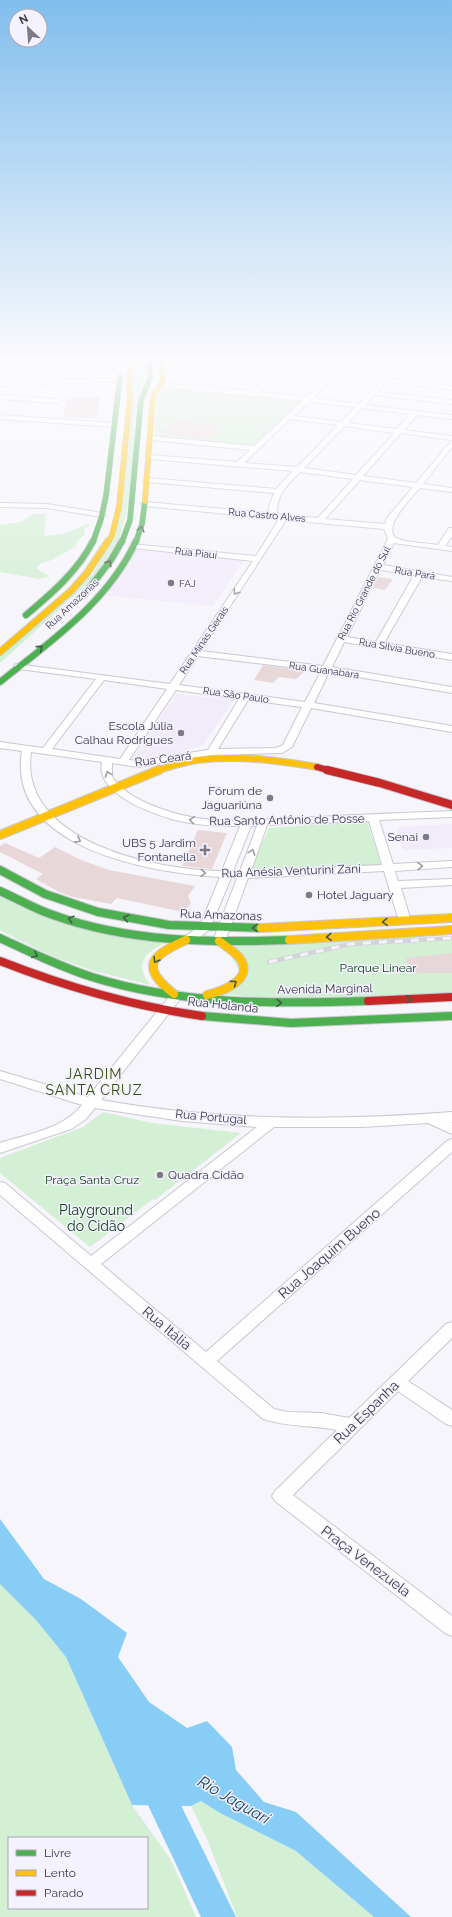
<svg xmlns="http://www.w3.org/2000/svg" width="452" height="1917" viewBox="0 0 452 1917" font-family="Raleway,sans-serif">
  <rect width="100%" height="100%" fill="#f6f5fb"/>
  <!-- education -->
  <g fill="#f2ecfa">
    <polygon points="135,546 244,560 213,606 103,595"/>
    <polygon points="177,694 234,700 202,746 174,754 131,761"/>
    <polygon points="452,824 452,848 403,850 397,827"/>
  </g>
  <!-- green -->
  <g fill="#d3efd4" fill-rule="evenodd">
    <polygon points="134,362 147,362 146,376 140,389 135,419 131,496 120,536 97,575 0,663 0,655 93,574 112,537"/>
    <polygon points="167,388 253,394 301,400 254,446 154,437 157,394"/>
    <polygon points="33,514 46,514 44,536 63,534 90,523 89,526 84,529 85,534 76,543 76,546 52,560 41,563 36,568 49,576 39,579 0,572 0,525 21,522"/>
    <polygon points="367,821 381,865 249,871 269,828"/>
    <path d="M0,897L167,942C146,952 133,962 150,985L91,970L54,957L3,932L0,930Z"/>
    <polygon points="395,937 452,938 452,994 294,1000 221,994 243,977 224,944"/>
    <polygon points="103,1112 152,1123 241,1133 155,1200 153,1199 90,1247 0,1173 0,1158 83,1127"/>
    <path d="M0,1584L36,1620L66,1657L132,1805L171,1860L196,1917H0ZM9,1838H147V1908H9Z"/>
    <polygon points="201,1801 220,1813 296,1851 374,1917 237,1917 207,1839 191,1806"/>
  </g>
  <!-- water -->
  <polygon fill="#87cdf5" points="0,1519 44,1579 81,1599 127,1633 118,1657 149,1702 187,1728 207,1721 232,1747 236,1770 264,1802 296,1812 411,1917 374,1917 296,1851 220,1813 201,1801 191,1806 132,1805 66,1657 36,1620 0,1584"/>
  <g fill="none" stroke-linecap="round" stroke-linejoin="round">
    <!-- river -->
    <polygon fill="#87cdf5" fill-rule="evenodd" points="153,1766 164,1771 236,1917 201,1917 137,1782 142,1771"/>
  </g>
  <!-- building -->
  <g fill="#e8d7d9">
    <polygon points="62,362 63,371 47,372 49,363"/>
    <polygon points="74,362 110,362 110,371 66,371"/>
    <polygon points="100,397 97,418 64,418 66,398"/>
    <polygon points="177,420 222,426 208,439 161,433"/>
    <polygon points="378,577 393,579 385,590 373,588"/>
    <polygon points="263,665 305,671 296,679 278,677 274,683 254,680"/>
    <polygon points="198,830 227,833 212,869 182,866"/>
    <polygon points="5,843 39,858 55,847 81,860 109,870 195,886 188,896 191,904 183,912 117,898 111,904 73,897 59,892 36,879 43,874 0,852 0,846"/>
    <polygon points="452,953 452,973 409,973 406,958"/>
  </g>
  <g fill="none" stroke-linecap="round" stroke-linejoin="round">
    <defs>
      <g id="street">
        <path d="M231,362H238L207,387L253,391L278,369L240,362H258L282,366L286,362H293L259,392L306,397L343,362H350L313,398L359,404L393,369L350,362H370L396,366L399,362H406L402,367L452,373V377L399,370L390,379L452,386V390L387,382L378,392L452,400V404L374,395L365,405L452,415V419L417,415L404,430L452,436V447L423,484L452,488V492L420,488C412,497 376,533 401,540C413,543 426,543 438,545L449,528H452V536L445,546L452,547V551L394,543L383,565L452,577V581L422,577L384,643L452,654V660L344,642L332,667L452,687V693L329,672L314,703L452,726V732L311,708L292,747L282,753L211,755L138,767L112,763V776C125,800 172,814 197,818C230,823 264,819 297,818C349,815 400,813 452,811V817L379,820L393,864L452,861V867L395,871L398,881L452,879V885L401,888L411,921L409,923H401L399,921L384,871L248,878L225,941L219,945L215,944L213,941L237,878H231L209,930L192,943H184L182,940L184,937L200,926L220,877C150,873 6,848 22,751L0,748V742L43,748L96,679L19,669L14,666L16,664L170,684L253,561L134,548L130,546L131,544L256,556L279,519L145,506L141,504L145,502L269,513V506L274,493L147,482L143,480L147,478L276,489L293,471L150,459L146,457L150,455L237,462L250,450L151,440L148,438L151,436L254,446L302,401L161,387L158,385L161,383L200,386ZM309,402L355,407L341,422L294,416ZM362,408L410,414L397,429L348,423ZM290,419L338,425L297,467L244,463ZM345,426L394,433L356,475L304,468ZM401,433L452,440L416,483L363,476ZM300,472L353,479L318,518L277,514C277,493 287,486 300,472ZM360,480L413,487L387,518L385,524L325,519ZM286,520L384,529L388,539L323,666L201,651ZM380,570L414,575L376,642L347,637ZM198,656L321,671L305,702L179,685ZM104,680L167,689L120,759L52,749ZM176,690L239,699L208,750L138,761L129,760ZM248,700L302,707L283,745L276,748L218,749ZM31,752L102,762C94,795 161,818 185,822C203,826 222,826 240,826L222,871C156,870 18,842 31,752ZM369,821L382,865L251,871L267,825ZM251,826H257L240,871H233Z"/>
        <polygon points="122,378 123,379 120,381 0,386 0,382"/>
        <polygon points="0,395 58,399 61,401 58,403 0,399"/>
        <polygon points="0,415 113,423 116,425 113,427 0,419"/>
        <polygon points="0,503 47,504 102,513 106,515 102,517 47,508 0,507"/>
        <path d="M177,991L181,992L183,995L181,998L101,1100C218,1121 334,1121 452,1112V1122H451L452,1123V1134L428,1123L362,1127H274L101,1264L206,1352L447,1141L452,1139V1152L217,1361L274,1409L288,1412L321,1413L349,1418L446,1324L452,1322V1338L408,1381L452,1410V1426L446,1424L398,1391L293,1495L452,1616V1636L445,1633L275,1501L272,1496L275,1491L337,1430C312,1425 288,1427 263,1419L0,1195V1182L5,1183L91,1256L257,1127L182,1121L95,1108L85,1120L71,1129L0,1153V1143C28,1134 63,1129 82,1105L0,1079V1071L88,1097L173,992Z"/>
      </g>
      <g id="fast-far2">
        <polyline points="93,542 101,519 106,496 120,377"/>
        <polyline points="122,542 130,520 141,400 150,379 150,362"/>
        <polyline points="136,542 142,524 145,501"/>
      </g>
      <g id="fast-far1">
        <polyline points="84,595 111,560 122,541"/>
        <path d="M26,615C51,594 78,571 93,541"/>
        <path d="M0,682C51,641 108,602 136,541"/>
      </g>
      <g id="fast">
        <polyline points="0,870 45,894 98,912 169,925 261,928"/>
        <path d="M0,891C18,899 35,909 53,915C128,942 210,943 289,940"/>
        <path d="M0,938C30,952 60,967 92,977C181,1005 276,1004 368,1001"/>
        <polyline points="202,1016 291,1023 452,1016"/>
      </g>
      <g id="slow-far2">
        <polyline points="145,501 152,406 154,394 162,383 162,362"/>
        <polyline points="108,542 112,535 119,507 130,398 129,385 131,362"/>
      </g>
      <g id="slow-far1">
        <polyline points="0,652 71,591 87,573 108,541"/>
        <path d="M155,771C169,767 183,762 197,760C238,755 277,760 317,767"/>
      </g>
      <g id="slow">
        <polyline points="0,835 159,770"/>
        <polyline points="261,928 452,918"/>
        <polyline points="289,940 452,930"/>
        <path d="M174,994C139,966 151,956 186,940"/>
        <path d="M207,995C223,991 256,979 239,957C233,951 226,946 219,941"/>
      </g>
      <polyline id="jam-far1" points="317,767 331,771"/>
      <g id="jam">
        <polyline points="327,770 380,783 452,805"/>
        <path d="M0,961C66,987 132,1006 202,1016"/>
        <polyline points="368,1001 452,997"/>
      </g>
    </defs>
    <!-- street casing -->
    <use href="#street" stroke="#c9c7d0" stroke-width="2"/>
    <!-- fast-far2 casing -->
    <use href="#fast-far2" stroke="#c9c7d0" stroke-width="6"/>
    <!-- fast-far1 casing -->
    <use href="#fast-far1" stroke="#c9c7d0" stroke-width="8"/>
    <!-- fast casing -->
    <use href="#fast" stroke="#c9c7d0" stroke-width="10"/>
    <!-- slow-far2 casing -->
    <use href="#slow-far2" stroke="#c9c7d0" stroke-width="6"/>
    <!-- slow-far1 casing -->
    <use href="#slow-far1" stroke="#c9c7d0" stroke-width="8"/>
    <!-- slow casing -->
    <use href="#slow" stroke="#c9c7d0" stroke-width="10"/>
    <!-- jam-far1 casing -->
    <use href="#jam-far1" stroke="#c9c7d0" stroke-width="8"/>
    <!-- jam casing -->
    <use href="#jam" stroke="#c9c7d0" stroke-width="10"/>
    <!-- street -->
    <use href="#street" fill="#fefefe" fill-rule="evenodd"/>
    <!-- fast-far2 -->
    <use href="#fast-far2" stroke="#4caf50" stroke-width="5.5"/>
    <!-- fast-far1 -->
    <use href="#fast-far1" stroke="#4caf50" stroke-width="6"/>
    <!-- fast -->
    <use href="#fast" stroke="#4caf50" stroke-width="8"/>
    <!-- slow-far2 -->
    <use href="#slow-far2" stroke="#ffc107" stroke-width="5.5"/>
    <!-- slow-far1 -->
    <use href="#slow-far1" stroke="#ffc107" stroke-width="6"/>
    <!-- slow -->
    <use href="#slow" stroke="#ffc107" stroke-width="8"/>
    <!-- jam-far1 -->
    <use href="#jam-far1" stroke="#c62828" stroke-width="6"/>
    <!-- jam -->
    <use href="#jam" stroke="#c62828" stroke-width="8"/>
    <defs>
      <polyline id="rail" points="269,962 351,944 452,938"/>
    </defs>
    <!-- rail casing -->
    <use href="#rail" stroke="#d4d4d6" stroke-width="4.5"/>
    <!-- rail -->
    <use href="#rail" stroke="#f4f2fe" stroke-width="3" stroke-dasharray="8" stroke-linecap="butt"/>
  </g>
  <!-- one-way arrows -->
  <defs><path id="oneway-chevron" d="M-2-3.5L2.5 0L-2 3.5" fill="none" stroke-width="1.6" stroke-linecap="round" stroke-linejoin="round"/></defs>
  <g stroke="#3f5c48">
    <use href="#oneway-chevron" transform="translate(141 529) rotate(-75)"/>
    <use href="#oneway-chevron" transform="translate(109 563) rotate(-55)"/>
    <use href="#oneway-chevron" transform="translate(40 648) rotate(-40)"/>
    <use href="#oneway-chevron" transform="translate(126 918) rotate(-168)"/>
    <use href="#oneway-chevron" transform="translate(71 919) rotate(-163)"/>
    <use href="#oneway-chevron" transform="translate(385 922) rotate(177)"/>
    <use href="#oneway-chevron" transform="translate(255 928) rotate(178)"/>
    <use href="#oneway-chevron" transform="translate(329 937) rotate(177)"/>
    <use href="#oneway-chevron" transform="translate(35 955) rotate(25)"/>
    <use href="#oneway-chevron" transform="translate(156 960) rotate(121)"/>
    <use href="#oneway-chevron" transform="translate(234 983) rotate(-37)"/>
    <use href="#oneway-chevron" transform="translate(409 999) rotate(-3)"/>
    <use href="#oneway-chevron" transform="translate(279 1003) rotate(3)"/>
  </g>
  <g stroke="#9c9ba1">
    <use href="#oneway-chevron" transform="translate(236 592) rotate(124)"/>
    <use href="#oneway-chevron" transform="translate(108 774) rotate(-111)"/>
    <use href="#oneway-chevron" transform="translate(192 820) rotate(-171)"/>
    <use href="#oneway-chevron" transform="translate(78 840) rotate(28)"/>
    <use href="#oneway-chevron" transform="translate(252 852) rotate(-70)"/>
    <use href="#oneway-chevron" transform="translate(420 866) rotate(-3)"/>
    <use href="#oneway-chevron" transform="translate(203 873) rotate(3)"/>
  </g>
  <!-- sky -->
  <linearGradient id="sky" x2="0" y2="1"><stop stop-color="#81beed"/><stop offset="0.57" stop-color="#fbfafd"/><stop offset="1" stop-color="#fbfafd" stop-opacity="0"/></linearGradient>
  <rect width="452" height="631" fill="url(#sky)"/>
  <!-- markers -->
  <g fill="#7c7a84" stroke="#f4f2fe" stroke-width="1.5">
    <circle cx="171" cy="583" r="4"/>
    <circle cx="181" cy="733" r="4"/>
    <circle cx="270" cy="798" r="4"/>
    <circle cx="426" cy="837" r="4"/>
    <path d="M203 844h4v4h4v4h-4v4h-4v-4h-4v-4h4z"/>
    <circle cx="309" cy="895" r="4"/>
    <circle cx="160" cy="1175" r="4"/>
  </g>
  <g text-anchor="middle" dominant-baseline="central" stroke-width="3" stroke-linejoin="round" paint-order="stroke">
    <!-- far-street labels -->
    <g font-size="10" fill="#3a3844" stroke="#f4f2fe">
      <text transform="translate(267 515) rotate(5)">Rua Castro Alves</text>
      <text transform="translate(196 553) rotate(6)">Rua Piauí</text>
      <text transform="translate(415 573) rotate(9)">Rua Pará</text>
      <text transform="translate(364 593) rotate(-63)">Rua Rio Grande do Sul</text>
      <text transform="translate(72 604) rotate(-43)">Rua Amazonas</text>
      <text transform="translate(204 640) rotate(-56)">Rua Minas Gerais</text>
      <text transform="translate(397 648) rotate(10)">Rua Silvia Bueno</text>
      <text transform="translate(324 670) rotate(8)">Rua Guanabara</text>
      <text transform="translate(236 695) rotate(8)">Rua São Paulo</text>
    </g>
    <!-- far-poi labels -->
    <g font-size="10" fill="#3a3844" stroke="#f4f2fe" text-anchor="start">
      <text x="179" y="583">FAJ</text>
    </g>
    <!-- poi labels -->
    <g font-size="12" fill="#3a3844" stroke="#f4f2fe" text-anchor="end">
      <text x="173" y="726">Escola Júlia<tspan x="173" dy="14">Calhau Rodrigues</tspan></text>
      <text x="262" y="791">Fórum de<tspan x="262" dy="14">Jaguariúna</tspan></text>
      <text x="418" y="837">Senai</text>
      <text x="196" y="843">UBS 5 Jardim<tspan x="196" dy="14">Fontanella</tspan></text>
      <text x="317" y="895" text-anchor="start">Hotel Jaguary</text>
      <text x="168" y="1175" text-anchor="start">Quadra Cidão</text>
    </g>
    <!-- street labels -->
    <g font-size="12" fill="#3a3844" stroke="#f4f2fe">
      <text transform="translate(163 759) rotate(-7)">Rua Ceará</text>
      <text transform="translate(287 820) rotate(-1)">Rua Santo Antônio de Posse</text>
      <text transform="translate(291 871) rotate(-2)">Rua Anésia Venturini Zani</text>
      <text transform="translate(221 915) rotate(2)">Rua Amazonas</text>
      <text transform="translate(325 989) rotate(-1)">Avenida Marginal</text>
      <text transform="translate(223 1005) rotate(6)">Rua Holanda</text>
      <text transform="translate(211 1117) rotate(5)">Rua Portugal</text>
    </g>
    <!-- park labels -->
    <g font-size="12" fill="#0a3e0f" stroke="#f4f2fe">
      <text x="378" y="968">Parque Linear</text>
      <text x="92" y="1180">Praça Santa Cruz</text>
    </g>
    <!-- quarter labels -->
    <g font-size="14" letter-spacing="1" fill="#314e05" stroke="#f4f2fe">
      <text x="94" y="1074">JARDIM<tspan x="94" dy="16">SANTA CRUZ</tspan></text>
    </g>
    <!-- near-park labels -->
    <g font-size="14" fill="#0a3e0f" stroke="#f4f2fe">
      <text x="96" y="1210">Playground<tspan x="96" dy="16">do Cidão</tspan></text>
    </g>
    <!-- near-street labels -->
    <g font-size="14" fill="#3a3844" stroke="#f4f2fe">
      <text transform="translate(329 1253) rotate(-41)">Rua Joaquim Bueno</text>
      <text transform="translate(167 1328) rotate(40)">Rua Itália</text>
      <text transform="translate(366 1412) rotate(-44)">Rua Espanha</text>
      <text transform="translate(366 1561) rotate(37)">Praça Venezuela</text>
    </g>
    <!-- near-water labels -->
    <g font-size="16" font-style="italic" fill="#153f56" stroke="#f4f2fe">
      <text transform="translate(234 1800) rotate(30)">Rio Jaguari</text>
    </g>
  </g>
  <!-- legend -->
  <rect x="8" y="1837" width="140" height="72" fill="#f4f2fe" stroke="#aaa8b4"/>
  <rect x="16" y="1850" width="20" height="6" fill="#4caf50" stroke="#aaa8b4"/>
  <text x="44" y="1857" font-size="12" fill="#3a3844">Livre</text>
  <rect x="16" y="1870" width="20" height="6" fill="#ffc107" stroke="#aaa8b4"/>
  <text x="44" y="1877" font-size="12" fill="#3a3844">Lento</text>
  <rect x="16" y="1890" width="20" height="6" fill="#c62828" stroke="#aaa8b4"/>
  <text x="44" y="1897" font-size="12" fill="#3a3844">Parado</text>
  <!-- north arrow -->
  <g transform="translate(28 28) rotate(334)"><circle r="19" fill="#f4f2fe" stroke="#aaa8b4"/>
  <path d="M0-3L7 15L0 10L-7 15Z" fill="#7c7a84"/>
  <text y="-6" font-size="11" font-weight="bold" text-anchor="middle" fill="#3a3844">N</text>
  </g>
</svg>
